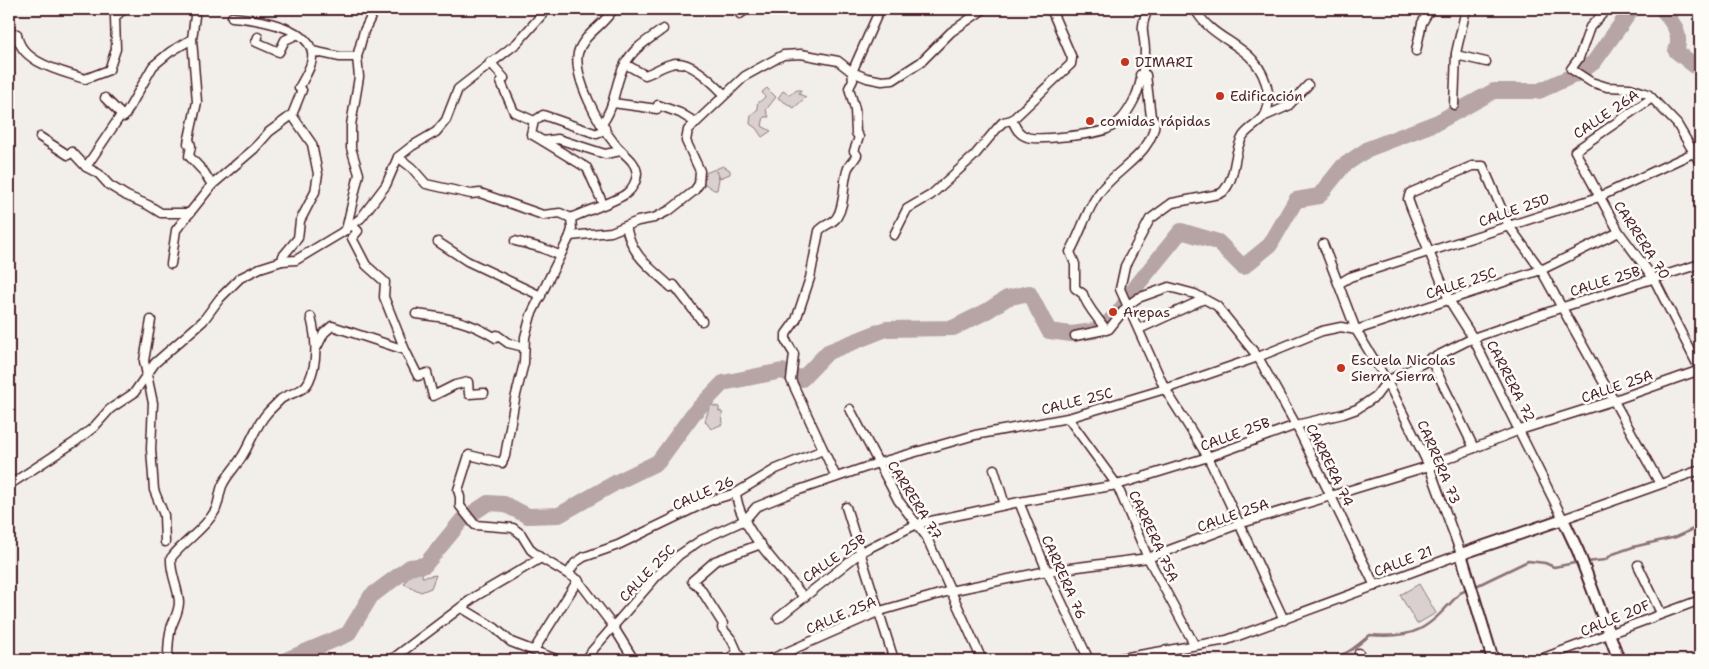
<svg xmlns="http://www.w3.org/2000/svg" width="1709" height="669" viewBox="0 0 1709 669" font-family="'Shantell Sans',sans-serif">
  <rect width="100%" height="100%" fill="#f2efeb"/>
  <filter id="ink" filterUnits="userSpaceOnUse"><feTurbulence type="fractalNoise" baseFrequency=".02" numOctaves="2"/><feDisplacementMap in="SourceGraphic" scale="10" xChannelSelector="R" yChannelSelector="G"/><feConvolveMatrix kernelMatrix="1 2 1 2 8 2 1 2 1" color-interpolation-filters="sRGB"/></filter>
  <g filter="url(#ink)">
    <!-- green -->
    <g fill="#d9d0cf" stroke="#92787d">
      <polygon points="767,88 776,97 766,110 769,117 764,117 762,126 771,131 762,137 756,128 750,124 751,115 758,109 757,104 765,97 762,92"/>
      <polygon points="797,90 801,90 799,94 806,97 794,108 778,98 783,91 789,95"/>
      <polygon points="723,166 730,170 730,174 720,178 716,171 719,179 717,190 714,190 702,182 703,174"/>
      <polygon points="710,405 719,407 719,411 722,412 723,424 711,429 705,421"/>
      <polygon points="423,567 422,577 436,575 431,588 421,592 404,584 412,569"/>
      <polygon points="1419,584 1436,613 1417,624 1400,595"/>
    </g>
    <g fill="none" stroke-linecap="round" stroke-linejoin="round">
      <!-- stream -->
      <g stroke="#8b6f75" stroke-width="2.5">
        <polyline points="1586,562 1605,560 1613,554 1633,547 1676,537 1700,526"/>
        <polyline points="1474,587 1528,561 1545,563 1554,567 1580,562"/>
        <path d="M1309,660C1318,657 1327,658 1336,656C1349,654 1360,643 1370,635C1419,639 1428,627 1460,593L1469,589"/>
      </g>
      <!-- river -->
      <g stroke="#b7a5a6" stroke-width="16">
        <path d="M1662,9C1672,22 1683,34 1676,51L1700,70"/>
        <polyline points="286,660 348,634 371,596 410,567 425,565 462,520 488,503 504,504 528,516 559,515 617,482 658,462 693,414 723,383 782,371 802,379 828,352 886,329 953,328 987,311 1007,298 1029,293 1049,331 1071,334 1094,331 1109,322 1120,311 1138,284 1181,231 1218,242 1243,267 1270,245 1296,200 1319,196 1343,166 1368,149 1438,122 1494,91 1539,91 1579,73 1594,62 1632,9"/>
      </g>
      <defs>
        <g id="minor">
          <path d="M547,9L517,43L458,89L446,120L436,132L412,146L398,157L412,168L426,184L471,194L480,193L543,215L560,213L571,218C585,211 616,202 627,193C632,189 637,181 637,173C635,159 622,154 615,144C599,125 573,78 578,53C583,34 605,25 613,9"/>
          <path d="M1051,9L1072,58L1071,64L1012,120C1016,128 1018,134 1027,137C1037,141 1097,134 1107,129C1120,123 1126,115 1133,102C1140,89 1145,65 1145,50C1144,30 1139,31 1148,9"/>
          <path d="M1195,9C1215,46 1259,42 1268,92C1269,100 1269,107 1265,115C1261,123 1249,127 1243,136C1232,154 1238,175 1223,192L1219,194L1172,203L1150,219L1125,266L1120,289L1165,389L1208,457L1284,620"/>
          <polyline points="1607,9 1590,27 1579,58 1571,69 1591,82 1607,87 1630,88 1648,94 1677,124 1700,163"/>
          <polyline points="740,14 747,9"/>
          <path d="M17,34C20,63 62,71 85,79L109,70L116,49L115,17L124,9"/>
          <polyline points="258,37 256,42 279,52 285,40 296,35"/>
          <polyline points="312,51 340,57 357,57"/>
          <polyline points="1416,51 1422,23 1430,9"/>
          <polyline points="1456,55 1486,62"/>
          <polyline points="490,62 504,78 501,82 514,112 534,121 531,134 543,141 558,139 605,154 621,151"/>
          <path d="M625,64L645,75C654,72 663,66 671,64C689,58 712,82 724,94"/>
          <polyline points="105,98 124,117 153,66 170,52 192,39"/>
          <polyline points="1652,98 1575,151 1619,232 1654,279 1700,370"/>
          <polyline points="613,103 657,109 658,105 680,113 695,122"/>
          <polyline points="1454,105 1456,53 1466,9"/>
          <polyline points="1265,116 1288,106 1308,85"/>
          <polyline points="534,121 543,115 597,134 605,128"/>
          <path d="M601,125C616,107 614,83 625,64C634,47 650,39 663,29"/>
          <polyline points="40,137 68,155 72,152 86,167 99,174 109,185 127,196 148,205 161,213 190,213"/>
          <polyline points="189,139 191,146 189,156 204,172 212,185"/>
          <polyline points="543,141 587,168 603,204"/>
          <polyline points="188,143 197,102 192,39 195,16 193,9"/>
          <polyline points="86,167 121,115"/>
          <polyline points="571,218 572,229 570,236 531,315 525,337 524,363 515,399 505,456 502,463 469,455 458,490 460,497 460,506 475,525 513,528 521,534 531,550 541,558 578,580 613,626 634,660"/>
          <polyline points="352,225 358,231 352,238 366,265 385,282 384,297 405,350"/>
          <path d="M626,226C632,257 650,267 671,287L674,285L702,321"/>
          <polyline points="346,230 359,174 351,148 351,125 359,77 357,57 364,31 375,9"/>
          <polyline points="894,235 907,209 931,195 974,156 999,126 1003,122 1012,120"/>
          <polyline points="570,236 611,232 638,221 654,218 670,210 694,191 699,184 700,171 686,141 688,130 745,76 783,55 801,54 838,61 852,72 867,78 882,81 893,80 921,62 951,32 984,9"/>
          <polyline points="515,241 542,248 559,255"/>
          <polyline points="438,242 467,261 541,296"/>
          <polyline points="282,261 283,256 298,238 300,221 315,192 318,174 312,144 292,115"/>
          <path d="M171,264L176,230L212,185L254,149L269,132L292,115L302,90L299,88C304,78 314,64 312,52C307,26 254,19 232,17"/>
          <polyline points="1340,283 1350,277 1599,197 1693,153"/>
          <path d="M416,314C448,318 467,320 496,338L497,335L508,343L524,347"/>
          <polyline points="151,320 144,361 153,403 151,449 154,490 164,515 165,542"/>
          <polyline points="1139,329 1204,299"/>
          <path d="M1106,330C1099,319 1086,306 1083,294L1075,288V264L1070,252C1082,231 1087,206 1104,187C1123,165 1153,152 1155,121L1151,117L1146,75H1140"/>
          <polyline points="1075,336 1109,329 1128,305 1138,298 1169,287 1195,294 1217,306 1258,357 1296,425 1375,586"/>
          <polyline points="317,347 324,333 332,326 405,350 418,376 427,373 433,396 455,385 468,382 469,394 484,393"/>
          <polyline points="1430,358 1474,448"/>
          <polyline points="850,409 898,500 926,536 982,660"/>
          <polyline points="1068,418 1117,485 1148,558 1194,644"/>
          <polyline points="994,469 1005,505"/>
          <path d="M836,477L791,380L794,354L786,341V334L796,320L810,278L819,231C824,224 833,224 837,217C846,203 842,183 848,168C850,164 855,159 857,155L854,151L859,137L856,133L855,109L849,88L853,80L852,72L880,9"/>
          <polyline points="1660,484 1541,270 1509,226 1483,166 1472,166 1410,193 1408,199 1412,210 1449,300 1473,338 1563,519 1700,470"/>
          <polyline points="9,485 75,442 94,427 110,409 134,393 155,363 203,321 220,298 240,278 260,268 282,261 296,260 341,233 361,218 386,185 398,157"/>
          <path d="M736,493C739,529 781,568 803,596"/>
          <polyline points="1019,502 1047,571 1089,660"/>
          <polyline points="846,507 894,660"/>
          <polyline points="1638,565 1661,613"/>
          <polyline points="568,574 575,563 584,557 618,545 709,501 736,493 776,469 823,450"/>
          <polyline points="462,608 495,628 511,642 558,660"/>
          <polyline points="778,618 861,552 917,524 1019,502 1117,485 1208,457 1296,425 1343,414 1357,409 1376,396 1387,381 1473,338 1563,307 1700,264"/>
          <polyline points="534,650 578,580"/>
          <polyline points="1359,653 1361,660"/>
          <path d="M168,660C168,650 168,639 171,628C174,619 179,612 179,602C178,586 170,574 171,558C184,541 204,530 215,511C219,503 219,494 222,486C227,475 235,468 241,458C251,443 255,426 268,412C272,408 277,403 281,399C291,392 303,393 309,381C318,362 316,337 311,317"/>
          <polyline points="391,660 476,596 541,558"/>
          <polyline points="584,660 657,576 679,555 701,540 745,520 756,507 796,491 878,463 975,435 1068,418 1165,389 1258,357 1322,331 1341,327 1356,330 1541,270 1619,232"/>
          <polyline points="726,660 737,653"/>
          <polyline points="741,660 732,640 722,628 723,624 700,588 692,581 715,561 761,544"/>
          <polyline points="769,660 880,611 950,591 1047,571 1148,558 1239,524 1429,466 1520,430 1612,401 1700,370"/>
          <polyline points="1110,660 1227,640 1461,554 1429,466 1387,381 1356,330 1323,244"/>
          <polyline points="1538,660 1700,600"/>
        </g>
        <polyline id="tertiary" points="1493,660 1461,554 1563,519 1578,551 1619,660"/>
      </defs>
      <!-- minor casing -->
      <use href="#minor" stroke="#4a1f2b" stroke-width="11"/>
      <!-- tertiary casing -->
      <use href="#tertiary" stroke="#4a1f2b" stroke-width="14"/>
      <!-- minor -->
      <use href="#minor" stroke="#fdfcf7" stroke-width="8"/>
      <!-- tertiary -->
      <use href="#tertiary" stroke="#fdfcf7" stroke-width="10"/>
    </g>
  </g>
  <!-- markers -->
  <g fill="#c8321e" stroke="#fdfcf7" stroke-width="2">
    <circle cx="1125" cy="62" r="5"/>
    <circle cx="1220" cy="96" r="5"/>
    <circle cx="1090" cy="121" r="5"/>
    <circle cx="1113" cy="312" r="5"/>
    <circle cx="1341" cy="368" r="5"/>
  </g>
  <g text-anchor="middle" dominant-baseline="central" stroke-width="5" stroke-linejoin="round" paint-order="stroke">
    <!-- poi labels -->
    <g font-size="14" fill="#4a1f2b" stroke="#fdfcf7" text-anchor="start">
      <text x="1135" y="62">DIMARI</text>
      <text x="1230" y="96">Edificación</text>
      <text x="1100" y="121">comidas rápidas</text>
      <text x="1123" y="312">Arepas</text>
      <text x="1351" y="360">Escuela Nicolas<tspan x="1351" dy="16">Sierra Sierra</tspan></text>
    </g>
    <!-- street labels -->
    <g font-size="14" fill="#4a1f2b" stroke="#fdfcf7">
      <text transform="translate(1606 114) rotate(-34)">CALLE 26A</text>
      <text transform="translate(1514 210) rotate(-19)">CALLE 25D</text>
      <text transform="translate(1642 240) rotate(57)">CARRERA 70</text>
      <text transform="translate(1605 281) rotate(-17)">CALLE 25B</text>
      <text transform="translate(1461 283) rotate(-18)">CALLE 25C</text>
      <text transform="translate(1511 381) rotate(63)">CARRERA 72</text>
      <text transform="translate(1617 386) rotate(-19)">CALLE 25A</text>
      <text transform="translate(1077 401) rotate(-14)">CALLE 25C</text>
      <text transform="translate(1235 434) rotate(-20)">CALLE 25B</text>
      <text transform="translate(1439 462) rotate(67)">CARRERA 73</text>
      <text transform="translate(1330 465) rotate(64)">CARRERA 74</text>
      <text transform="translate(703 493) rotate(-24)">CALLE 26</text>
      <text transform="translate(915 500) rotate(58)">CARRERA 77</text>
      <text transform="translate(1233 515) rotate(-19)">CALLE 25A</text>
      <text transform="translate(1154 536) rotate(65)">CARRERA 75A</text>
      <text transform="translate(834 558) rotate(-35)">CALLE 25B</text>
      <text transform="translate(1403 561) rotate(-21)">CALLE 21</text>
      <text transform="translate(647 573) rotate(-46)">CALLE 25C</text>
      <text transform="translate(1064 577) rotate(66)">CARRERA 76</text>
      <text transform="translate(841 615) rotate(-23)">CALLE 25A</text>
      <text transform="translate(1615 618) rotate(-22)">CALLE 20F</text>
    </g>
  </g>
  <!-- margin -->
  <rect width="1709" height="669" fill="none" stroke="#fdfcf7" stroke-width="30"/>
  <rect x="15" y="15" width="1679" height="639" fill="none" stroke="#4a1f2b" stroke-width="2" filter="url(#ink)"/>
</svg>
